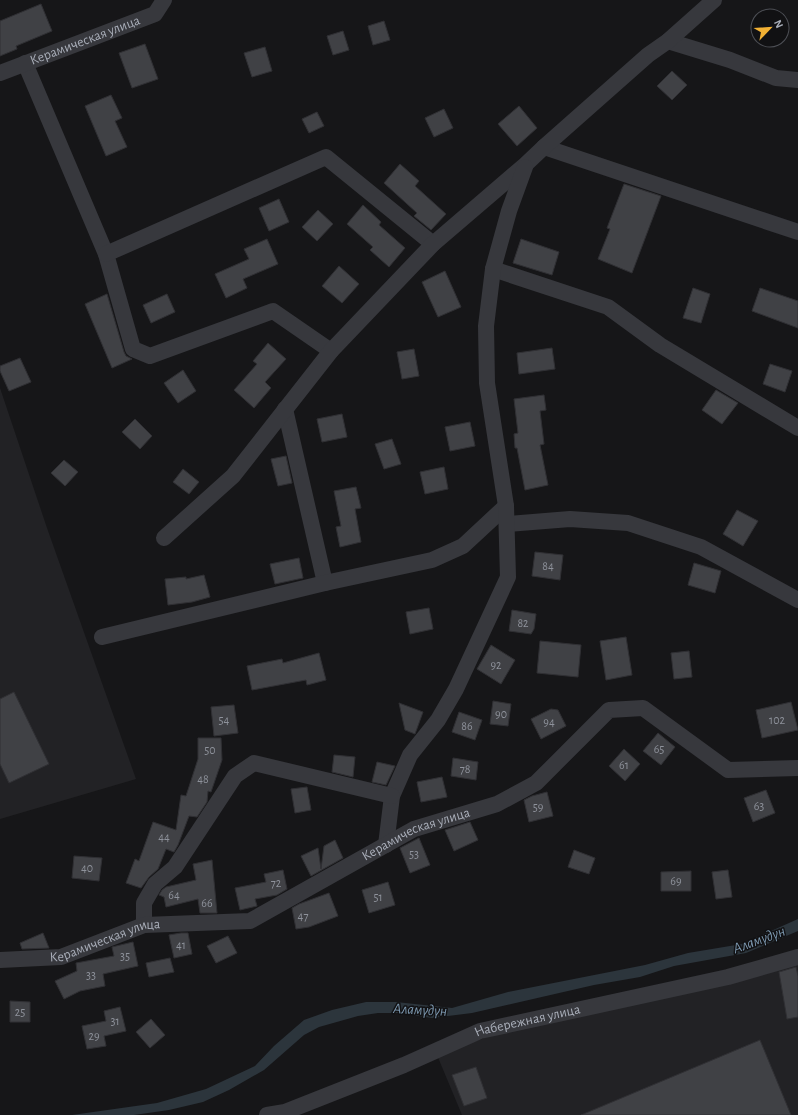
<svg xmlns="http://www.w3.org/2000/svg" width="798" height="1115" viewBox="0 0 798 1115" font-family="'Alegreya Sans',sans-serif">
  <rect width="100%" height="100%" fill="#161618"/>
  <!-- built -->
  <g fill="#222225">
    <polygon points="0,388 47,528 136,779 0,819"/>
    <polygon points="798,961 798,1115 462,1115 437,1055 487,1037"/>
  </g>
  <!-- water -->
  <polygon fill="#2c353c" points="798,919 798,931 746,953 674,966 640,977 594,985 472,1013 432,1018 399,1013 378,1013 358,1016 319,1027 304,1035 264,1070 229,1090 203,1102 169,1110 134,1115 72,1115 157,1103 206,1089 255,1066 274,1046 304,1020 332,1010 366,1002 396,1002 452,1008 508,992 645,965 688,953 742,944"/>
  <!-- building -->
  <g fill="#404145" stroke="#303034">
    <polygon points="41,4 52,31 16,46 17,49 0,56 0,21"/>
    <polygon points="384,21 390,40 373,45 368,26"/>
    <polygon points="343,31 349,50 333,55 327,36"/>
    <polygon points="145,44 158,79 132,88 119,53"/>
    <polygon points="265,47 272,71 252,77 244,53"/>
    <polygon points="672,71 687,85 672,100 657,86"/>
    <polygon points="111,95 122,118 115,121 127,147 106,156 85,106"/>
    <polygon points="519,106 537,128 517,146 498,124"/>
    <polygon points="444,109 453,128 434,137 425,118"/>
    <polygon points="317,112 324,126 309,133 302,119"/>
    <polygon points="400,164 419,181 415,186 446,214 431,230 414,216 417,213 384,183"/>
    <polygon points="624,184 661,196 632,273 598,259 610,229 607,228"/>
    <polygon points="279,199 289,222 269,231 259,208"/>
    <polygon points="363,205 381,222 379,225 405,248 389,267 370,250 373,247 347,224"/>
    <polygon points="318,210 333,224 317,241 302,227"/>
    <polygon points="267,239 278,264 243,279 247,288 226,298 215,274 249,259 244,249"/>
    <polygon points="521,239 559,252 552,275 513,263"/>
    <polygon points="339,266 359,284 342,303 322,286"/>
    <polygon points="445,271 461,307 438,317 422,282"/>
    <polygon points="693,288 710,294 701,323 683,318"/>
    <polygon points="760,288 798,301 798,328 752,311"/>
    <polygon points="107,294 124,352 126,356 132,359 112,368 85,304"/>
    <polygon points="167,294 175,312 151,323 143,305"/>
    <polygon points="268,343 286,359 265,382 271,388 254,408 234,390 257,364 253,361"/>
    <polygon points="552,348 555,369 519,374 517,353"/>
    <polygon points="414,349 419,376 402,379 397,352"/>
    <polygon points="20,358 31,382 9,391 0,371 0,366"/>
    <polygon points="770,364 792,371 785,392 763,384"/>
    <polygon points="183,370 196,391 178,403 164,383"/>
    <polygon points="716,390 738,403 722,424 702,410"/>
    <polygon points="544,395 546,410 540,411 544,444 540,445 548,485 525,490 517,448 515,448 514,434 518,433 514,399"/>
    <polygon points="342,414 347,437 322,442 317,419"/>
    <polygon points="135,419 152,436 140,449 122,432"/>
    <polygon points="470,422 475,446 450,451 445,427"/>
    <polygon points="392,439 401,464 384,469 375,444"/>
    <polygon points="286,456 292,483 278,486 271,459"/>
    <polygon points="64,460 78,472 65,486 51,473"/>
    <polygon points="444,467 448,489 425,494 420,472"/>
    <polygon points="183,469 199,482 189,494 173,482"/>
    <polygon points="356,487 361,508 355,509 361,542 340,547 336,527 341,526 334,491"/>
    <polygon points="737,510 758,521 743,546 723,534"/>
    <polygon points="535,552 563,555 560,580 532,576"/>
    <polygon points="299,558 303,578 275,584 270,564"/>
    <polygon points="694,563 721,571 715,593 688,585"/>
    <polygon points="204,575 210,597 192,602 168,605 165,579 186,577 186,579"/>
    <polygon points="429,608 433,629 410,634 406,612"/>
    <polygon points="512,610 536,614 534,629 531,634 509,631"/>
    <polygon points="626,637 632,675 606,680 600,641"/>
    <polygon points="540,641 581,645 578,677 537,673"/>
    <polygon points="491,645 515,660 501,684 477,669"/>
    <polygon points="689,651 692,677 674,679 671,653"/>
    <polygon points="319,653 326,680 307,685 306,680 252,690 247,666 282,659 283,663"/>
    <polygon points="14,692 49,764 9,783 0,764 0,699"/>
    <polygon points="493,701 511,704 508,726 490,724"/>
    <polygon points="791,702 798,730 762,738 756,710"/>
    <polygon points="399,703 423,712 415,734 405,730"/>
    <polygon points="234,705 238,733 214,736 211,707"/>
    <polygon points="551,709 558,710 566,726 541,739 531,719"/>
    <polygon points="459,712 482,720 475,740 452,732"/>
    <polygon points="658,733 675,747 661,765 643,751"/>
    <polygon points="198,738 221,738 222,760 211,792 208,791 207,802 197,817 189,816 178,845 174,852 166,849 158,869 149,877 141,888 126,883 135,859 139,861 153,822 176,830 181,795 186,796 198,759"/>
    <polygon points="624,749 640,764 625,781 609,766"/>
    <polygon points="334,755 355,757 353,777 332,772"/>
    <polygon points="453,758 478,762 476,780 451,776"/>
    <polygon points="377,762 395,766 386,785 372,782"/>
    <polygon points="442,777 447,797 421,802 417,782"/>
    <polygon points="307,787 311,810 295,813 291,789"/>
    <polygon points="766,790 775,813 753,822 744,798"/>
    <polygon points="547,792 553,816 529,822 524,800 532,796"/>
    <polygon points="470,822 478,840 454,851 445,830"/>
    <polygon points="419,838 430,865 410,873 400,848"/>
    <polygon points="335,840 343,858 311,876 301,856 318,848 321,869 324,846"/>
    <polygon points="574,850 595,858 589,874 568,867"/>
    <polygon points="74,856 102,858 99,881 72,878"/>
    <polygon points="212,860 217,913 200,913 198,899 166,907 164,897 159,895 162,890 166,887 196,880 193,864"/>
    <polygon points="283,870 287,889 277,895 255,899 257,906 240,910 235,888 266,882 264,874"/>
    <polygon points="728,870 732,897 716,899 712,872"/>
    <polygon points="691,871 691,891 661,891 661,872"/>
    <polygon points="388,882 395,905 369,913 362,890"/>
    <polygon points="329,893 338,916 309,927 296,929 292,908 299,904"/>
    <polygon points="43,933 49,948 22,949 20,943"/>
    <polygon points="181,933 188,933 192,954 174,958 169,935"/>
    <polygon points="228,936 237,953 216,963 207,946"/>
    <polygon points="133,942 138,966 103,974 105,986 80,991 64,999 55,981 77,971 76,963 114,956 112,947"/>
    <polygon points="170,958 174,972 149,977 146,963"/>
    <polygon points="796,967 798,976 798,1017 787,1019 779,972"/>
    <polygon points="10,1001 30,1002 30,1022 10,1022"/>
    <polygon points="120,1007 126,1031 104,1036 106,1046 87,1049 82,1026 106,1021 104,1011"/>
    <polygon points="151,1019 165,1035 150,1048 136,1032"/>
    <polygon points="760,1040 791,1115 581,1115"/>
    <polygon points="476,1067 487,1098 464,1106 452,1075"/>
  </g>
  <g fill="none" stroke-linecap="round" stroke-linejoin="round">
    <!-- minor -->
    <g stroke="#37383d" stroke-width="16">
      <polyline points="668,41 730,60 776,78 798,80"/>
      <polyline points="25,63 106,254 133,349 150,356 273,311 331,351"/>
      <path id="s1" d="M0,73L155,14L164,0"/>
      <polyline points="544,147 798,232"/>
      <polyline points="106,254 326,157 433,244"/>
      <polyline points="493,269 608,307 660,345 798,428"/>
      <polyline points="285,409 325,583"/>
      <polyline points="507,524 570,519 628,523 701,547 798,600"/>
      <polyline points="164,538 233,476 331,351 433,244 525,165 544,147 648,55 668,41 714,0"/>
      <polyline points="102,637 325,583 432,560 463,546 506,506"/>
      <polyline points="386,845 392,796 410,755 438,720 456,689 508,577 506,506 487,383 486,326 493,269 509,211 525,167"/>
      <polyline points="144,925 144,903 155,884 175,867 235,776 254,763 392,796"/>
      <path id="s2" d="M0,960L61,957L144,925L250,921L414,829L497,804L536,783L609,710L643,708L728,770L798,768"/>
      <path id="s3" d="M267,1115L285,1112L404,1065L480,1031L728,977L798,957"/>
    </g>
  </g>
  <g text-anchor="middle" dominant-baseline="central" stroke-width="3" stroke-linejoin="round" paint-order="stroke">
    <!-- number labels -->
    <g font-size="12" fill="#8e929b">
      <text x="548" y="566">84</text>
      <text x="523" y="623">82</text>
      <text x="496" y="665">92</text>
      <text x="501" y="714">90</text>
      <text x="224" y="720">54</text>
      <text x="777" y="720">102</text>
      <text x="549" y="722">94</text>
      <text x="467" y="726">86</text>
      <text x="659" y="749">65</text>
      <text x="210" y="750">50</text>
      <text x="624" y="765">61</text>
      <text x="465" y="769">78</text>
      <text x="203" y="779">48</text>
      <text x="759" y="806">63</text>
      <text x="538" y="807">59</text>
      <text x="164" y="837">44</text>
      <text x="414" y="854">53</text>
      <text x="87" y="868">40</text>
      <text x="676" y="881">69</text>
      <text x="276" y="883">72</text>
      <text x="174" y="895">64</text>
      <text x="378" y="897">51</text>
      <text x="207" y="903">66</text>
      <text x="303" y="916">47</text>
      <text x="181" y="945">41</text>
      <text x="125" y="956">35</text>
      <text x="91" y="975">33</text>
      <text x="20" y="1012">25</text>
      <text x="115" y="1021">31</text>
      <text x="94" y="1036">29</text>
    </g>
    <!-- street labels -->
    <g font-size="14" fill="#a8adb8" stroke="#111113">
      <text stroke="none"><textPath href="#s1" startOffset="91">Керамическая улица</textPath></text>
      <text stroke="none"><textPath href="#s2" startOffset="444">Керамическая улица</textPath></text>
      <text stroke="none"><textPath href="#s2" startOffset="108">Керамическая улица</textPath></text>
      <text stroke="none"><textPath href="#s3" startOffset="278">Набережная улица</textPath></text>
    </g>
    <!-- water labels -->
    <g font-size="15" font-style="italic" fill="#7f9bb3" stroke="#111113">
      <text transform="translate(759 940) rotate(-20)">Аламүдүн</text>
      <text transform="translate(420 1010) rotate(3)">Аламүдүн</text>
    </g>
  </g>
  <!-- north arrow -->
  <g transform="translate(770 28) rotate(65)"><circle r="19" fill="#111113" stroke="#4d4f55"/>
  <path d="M0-3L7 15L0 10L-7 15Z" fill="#f2b134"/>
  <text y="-6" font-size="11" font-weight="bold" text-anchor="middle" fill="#a8adb8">N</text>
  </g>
</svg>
